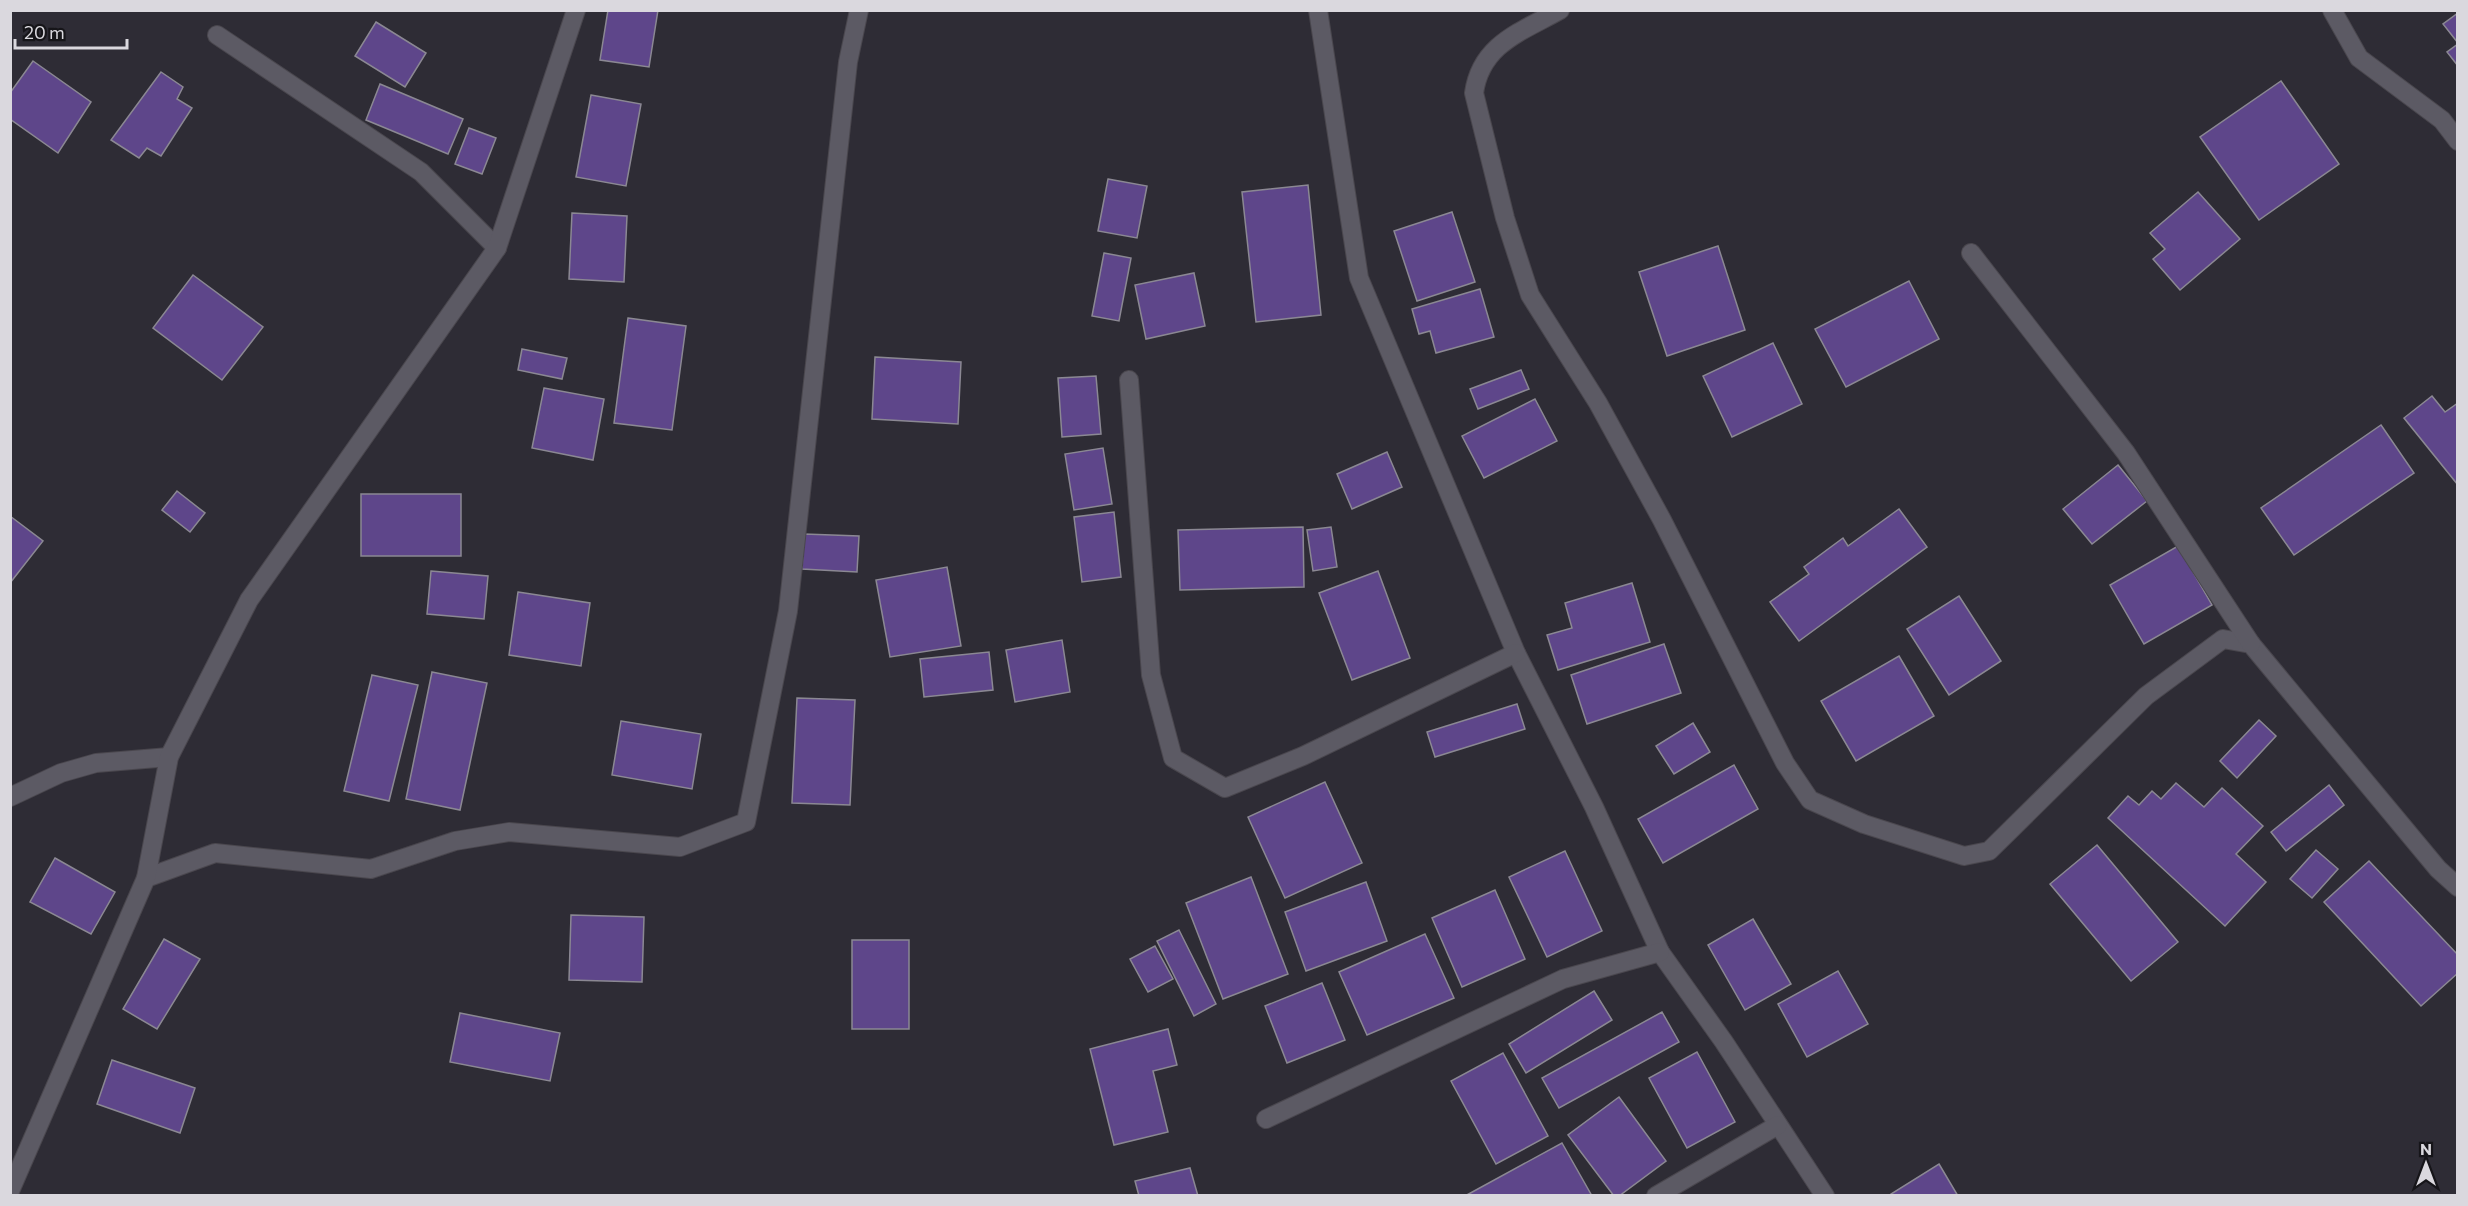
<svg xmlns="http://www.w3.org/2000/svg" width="2468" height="1206" viewBox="0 0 2468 1206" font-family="Commissioner,sans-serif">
  <rect width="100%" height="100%" fill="#2e2c35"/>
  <!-- building -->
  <g fill="#5e468a" stroke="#8b8893" stroke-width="1.5">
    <polygon points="608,10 658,10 649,67 600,60"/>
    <polygon points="2458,13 2458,43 2443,24"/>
    <polygon points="376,22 426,53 405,87 355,56"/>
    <polygon points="2458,44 2458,66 2447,52"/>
    <polygon points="33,61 91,102 58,153 10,119 10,93"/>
    <polygon points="161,72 183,87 177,99 192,108 161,156 147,148 139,158 111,140"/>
    <polygon points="2281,81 2339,164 2259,220 2200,137"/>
    <polygon points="380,84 463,119 448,154 366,120"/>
    <polygon points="591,95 641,104 626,186 576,177"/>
    <polygon points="469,128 496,138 482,174 455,164"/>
    <polygon points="1108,179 1147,186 1137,238 1098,231"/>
    <polygon points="1308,185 1321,315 1256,322 1242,192"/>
    <polygon points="2198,192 2240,239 2180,290 2153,259 2165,249 2150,233"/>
    <polygon points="1452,212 1475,282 1417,301 1394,231"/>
    <polygon points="572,213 627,216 624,282 569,279"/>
    <polygon points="1718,246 1745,330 1667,356 1639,272"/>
    <polygon points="1104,253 1131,258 1119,321 1092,316"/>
    <polygon points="1194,273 1205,326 1146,339 1135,285"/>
    <polygon points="193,275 263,327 222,380 153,328"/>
    <polygon points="1909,281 1939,339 1846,387 1815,329"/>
    <polygon points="1480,289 1494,337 1436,353 1430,331 1419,334 1412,309"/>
    <polygon points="628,318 686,326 672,430 614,423"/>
    <polygon points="1773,343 1802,404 1732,437 1703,376"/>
    <polygon points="522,349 567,358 562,379 518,370"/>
    <polygon points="875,357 961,362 958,424 872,419"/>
    <polygon points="1521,370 1529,389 1478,409 1470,389"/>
    <polygon points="1096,376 1101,434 1062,437 1058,378"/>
    <polygon points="544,388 604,399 593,460 532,448"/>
    <polygon points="2432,396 2445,412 2458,403 2458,485 2404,418"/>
    <polygon points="1535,399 1557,441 1484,478 1462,436"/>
    <polygon points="2381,425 2414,473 2294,555 2261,508"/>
    <polygon points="1103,448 1112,504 1074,510 1065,454"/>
    <polygon points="1387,452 1402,487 1352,509 1337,474"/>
    <polygon points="2118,465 2147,501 2092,544 2063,509"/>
    <polygon points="177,491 205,513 190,532 162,510"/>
    <rect x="361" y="494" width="100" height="62"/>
    <polygon points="1899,509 1927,547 1799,641 1770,602 1809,574 1804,567 1843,538 1848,546"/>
    <polygon points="1114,512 1121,577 1082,582 1074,517"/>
    <polygon points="10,516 43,541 10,583"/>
    <polygon points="1303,527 1304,587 1180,590 1178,530"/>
    <polygon points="1331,527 1337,567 1313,571 1307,530"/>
    <polygon points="804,534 859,536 857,572 802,569"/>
    <polygon points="2178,546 2212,605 2144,644 2110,585"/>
    <polygon points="947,567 961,646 890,657 876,580"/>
    <polygon points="431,571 488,576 484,619 427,614"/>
    <polygon points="1378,571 1410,658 1352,680 1319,593"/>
    <polygon points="1632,583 1650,642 1558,670 1547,635 1572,628 1565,603"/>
    <polygon points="518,592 590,603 581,666 509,655"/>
    <polygon points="1959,596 2001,661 1949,695 1907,629"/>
    <polygon points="1062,640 1070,692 1015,702 1006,650"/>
    <polygon points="1664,644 1681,693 1587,724 1571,675"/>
    <polygon points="989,652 993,690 924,697 920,659"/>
    <polygon points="1899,656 1934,716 1856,761 1821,701"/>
    <polygon points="432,672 487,683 460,810 406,799"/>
    <polygon points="372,675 418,685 389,801 344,791"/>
    <polygon points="797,698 855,700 850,805 792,803"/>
    <polygon points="1517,704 1525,729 1435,757 1427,732"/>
    <polygon points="2259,720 2276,736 2237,778 2220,761"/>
    <polygon points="621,721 701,734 692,789 612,775"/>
    <polygon points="1693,723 1710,752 1674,774 1656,746"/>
    <polygon points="1734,765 1758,809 1663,863 1638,819"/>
    <polygon points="1325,782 1362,863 1285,898 1248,817"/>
    <polygon points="2176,783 2204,807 2222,788 2263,826 2236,854 2266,882 2225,926 2108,818 2128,796 2139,805 2152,791 2161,799"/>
    <polygon points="2329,785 2344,805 2286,851 2271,832"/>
    <polygon points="2097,845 2178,942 2131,981 2050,884"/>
    <polygon points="2316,850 2338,869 2312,898 2290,879"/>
    <polygon points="1565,851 1602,931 1547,957 1509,877"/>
    <polygon points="55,858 115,892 91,934 30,902"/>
    <polygon points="2369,861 2458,955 2458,973 2421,1006 2324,902"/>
    <polygon points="1251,877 1288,974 1223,999 1186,903"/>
    <polygon points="1366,882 1387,941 1306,971 1285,912"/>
    <polygon points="1495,890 1525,959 1462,987 1432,918"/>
    <polygon points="571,915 644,917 642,982 569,980"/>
    <polygon points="1753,919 1791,984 1745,1010 1708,945"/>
    <polygon points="1179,930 1216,1004 1194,1016 1157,941"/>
    <polygon points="1425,934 1454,998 1367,1035 1339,972"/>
    <polygon points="164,939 200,959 157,1029 123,1009"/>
    <rect x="852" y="940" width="57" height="89"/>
    <polygon points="1155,946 1173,979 1148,992 1130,959"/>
    <polygon points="1838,971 1868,1024 1807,1057 1778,1004"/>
    <polygon points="1322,983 1345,1040 1287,1063 1265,1006"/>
    <polygon points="1594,991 1612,1020 1526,1073 1509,1044"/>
    <polygon points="1662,1012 1679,1042 1559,1108 1542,1078"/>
    <polygon points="460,1013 560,1033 550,1081 450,1062"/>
    <polygon points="1168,1029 1177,1065 1153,1071 1168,1132 1114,1145 1090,1049"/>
    <polygon points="1697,1052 1735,1122 1687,1148 1649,1078"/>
    <polygon points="1503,1053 1548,1136 1496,1164 1451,1081"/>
    <polygon points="112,1060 195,1088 180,1133 97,1104"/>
    <polygon points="1619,1097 1666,1161 1619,1196 1614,1196 1568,1135"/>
    <polygon points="1562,1143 1592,1196 1465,1196"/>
    <polygon points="1939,1164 1958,1196 1892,1196 1891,1194"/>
    <polygon points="1190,1168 1198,1196 1139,1196 1135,1181"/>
  </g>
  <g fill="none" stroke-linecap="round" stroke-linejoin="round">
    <defs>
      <g id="street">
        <polyline points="1318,10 1359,278 1516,653 1594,807 1660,952 1724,1042 1825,1196"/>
        <path d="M1560,10C1521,32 1481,44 1474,93L1505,218L1530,295L1598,403L1662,520L1785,763L1810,800L1864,824L1964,856L1989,851L2146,696L2223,639L2251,644L2438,869L2458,887"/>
        <polyline points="2332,10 2359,58 2442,120 2458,141"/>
        <polyline points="217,35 421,172 497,248"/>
        <polyline points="1971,253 2126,453 2251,644"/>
        <polyline points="1129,380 1151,675 1173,758 1225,788 1303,756 1516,653"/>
        <polyline points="10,797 61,773 96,763 169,757"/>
        <polyline points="146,878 215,853 371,869 455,841 509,832 680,847 746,822 788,611 848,62 859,10"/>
        <polyline points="1266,1119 1563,979 1660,952"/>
        <polyline points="10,1191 146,878 169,757 249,600 497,248 576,10"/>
        <polyline points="1656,1196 1778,1125"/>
      </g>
    </defs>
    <!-- street casing -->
    <use href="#street" stroke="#4a474e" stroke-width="20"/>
    <!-- street -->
    <use href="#street" stroke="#5c5a64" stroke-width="18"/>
  </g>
  <!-- border -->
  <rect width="2468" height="1206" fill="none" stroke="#dad8de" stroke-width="24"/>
  <!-- north arrow -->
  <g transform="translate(2426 1164)" stroke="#161519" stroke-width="4.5" paint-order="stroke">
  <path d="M0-4.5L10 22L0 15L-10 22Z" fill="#dad8de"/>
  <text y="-9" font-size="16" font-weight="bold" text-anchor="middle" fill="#dad8de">N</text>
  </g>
  <!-- scale -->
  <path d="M15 39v9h112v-9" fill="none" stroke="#dad8de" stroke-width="3"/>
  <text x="24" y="39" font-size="18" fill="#dad8de" stroke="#161519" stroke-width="4.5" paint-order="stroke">20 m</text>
</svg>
